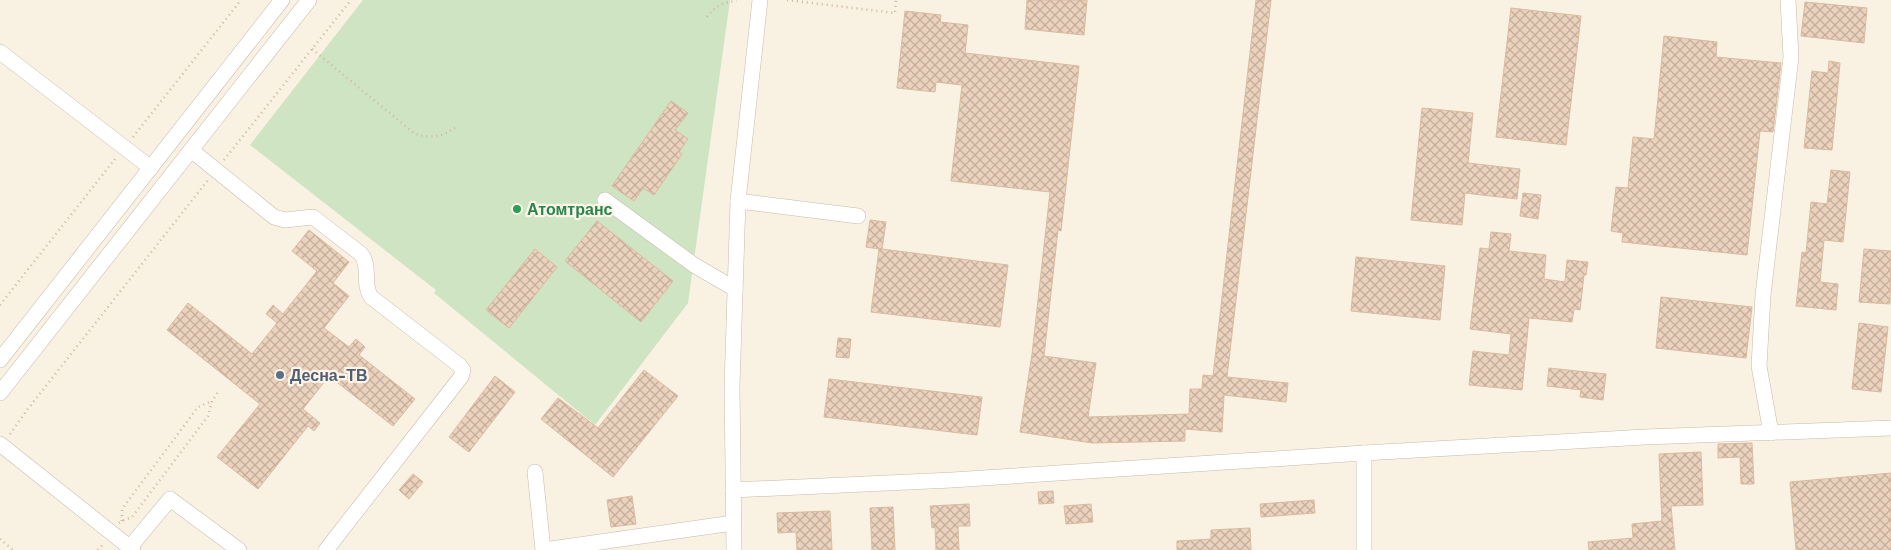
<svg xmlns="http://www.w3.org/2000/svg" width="1891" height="550" viewBox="0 0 1891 550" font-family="'Work Sans',sans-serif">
  <defs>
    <pattern id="building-cross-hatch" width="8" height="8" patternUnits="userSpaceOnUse" patternTransform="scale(1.25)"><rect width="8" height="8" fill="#ebd2bd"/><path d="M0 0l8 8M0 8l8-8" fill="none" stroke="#c3ad9c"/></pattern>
  </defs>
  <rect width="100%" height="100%" fill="#f9f1e2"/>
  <!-- pitch -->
  <polygon fill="#cee4c3" points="363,0 730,0 688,303 595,425 434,293 436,290 250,145"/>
  <!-- building -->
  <g fill="url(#building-cross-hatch)" stroke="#dbba9f">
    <polygon points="1027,0 1087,0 1084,35 1025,29"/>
    <polygon points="1256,0 1271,0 1227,377 1288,383 1286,402 1224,395 1222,432 1185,429 1185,441 1092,443 1020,432 1032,354 1050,192 951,181 962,85 936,82 935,92 897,88 905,11 941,15 940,22 968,25 965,53 1079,66 1061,231 1058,230 1044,356 1096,363 1088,417 1189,414 1190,389 1202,389 1203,375 1213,376"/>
    <polygon points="1805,2 1867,8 1864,43 1801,36"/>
    <polygon points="1511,8 1581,16 1566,145 1496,137"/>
    <polygon points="1664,36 1717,42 1716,57 1781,63 1773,132 1760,131 1747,255 1622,242 1623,233 1611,231 1616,187 1628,188 1633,137 1654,139"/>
    <polygon points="1829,61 1840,63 1832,150 1804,148 1812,71 1828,73"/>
    <polygon points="671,101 688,113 675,130 688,139 679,152 682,154 654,195 643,188 634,201 612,186"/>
    <polygon points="1422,108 1473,113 1468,163 1520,169 1517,199 1465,193 1462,225 1411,220"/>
    <polygon points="1831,170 1850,172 1843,242 1824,240 1820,282 1838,284 1836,310 1796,306 1802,252 1806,253 1811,202 1827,204"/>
    <polygon points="1523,193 1541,195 1538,219 1520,216"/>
    <polygon points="870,220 886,222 882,249 1008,265 1000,327 871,312 879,249 866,247"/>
    <polygon points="597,221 673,281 641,322 565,261"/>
    <polygon points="309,230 349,262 333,283 349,296 324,328 349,347 356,339 365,347 359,355 415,399 393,426 329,376 303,409 320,423 314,431 308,426 258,489 217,457 260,404 167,330 188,303 252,354 277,323 266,314 273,305 283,314 317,271 292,251"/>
    <polygon points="1491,232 1511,234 1509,251 1546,255 1544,279 1565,282 1567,260 1588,262 1586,275 1584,275 1580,310 1574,309 1572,322 1529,318 1522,390 1469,385 1473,351 1509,355 1511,334 1470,329 1480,248 1489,249"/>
    <polygon points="535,249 557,267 509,328 486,310"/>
    <polygon points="1864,249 1891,251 1890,304 1859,302"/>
    <polygon points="1356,257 1445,266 1440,320 1351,311"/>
    <polygon points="1661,297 1752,307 1746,358 1656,348"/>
    <polygon points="1859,323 1888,327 1881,392 1852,389"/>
    <polygon points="838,338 851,339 849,358 836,357"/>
    <polygon points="1549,368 1606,374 1603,400 1580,397 1581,390 1547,386"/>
    <polygon points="644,370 678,396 613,477 541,419 558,398 598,428"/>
    <polygon points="495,376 515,392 469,452 449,437"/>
    <polygon points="829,379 982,397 977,435 824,417"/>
    <polygon points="1752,443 1754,484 1741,484 1740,457 1718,458 1718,444"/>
    <polygon points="1701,452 1703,505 1671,506 1675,550 1589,550 1588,542 1633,538 1632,524 1662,521 1659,454"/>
    <polygon points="1891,473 1891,550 1796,550 1790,482"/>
    <polygon points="413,474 423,482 409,499 399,490"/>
    <polygon points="1053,491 1054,503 1039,504 1038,492"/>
    <polygon points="632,496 636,524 611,527 607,500"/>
    <polygon points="1314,500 1315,513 1261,517 1260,504"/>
    <polygon points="969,504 970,526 958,526 959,550 936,550 935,527 932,528 930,506"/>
    <polygon points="1091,504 1093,522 1066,524 1064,506"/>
    <polygon points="893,507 895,550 872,550 870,508"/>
    <polygon points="830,511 832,550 797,550 796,532 778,533 777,513"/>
    <polygon points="1250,528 1251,550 1177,550 1177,541 1211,539 1211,530"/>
  </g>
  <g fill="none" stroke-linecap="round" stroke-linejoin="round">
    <defs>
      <g id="minor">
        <polyline points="0,52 151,168"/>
        <path d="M191,150L274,217L285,220L313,217L361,254C371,266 362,284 371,297L459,365L463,370L461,377L326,550"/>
        <polyline points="605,200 694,265 735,289"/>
        <polyline points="738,201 858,216"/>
        <polyline points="0,360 282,0"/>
        <polyline points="0,393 309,0"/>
        <polyline points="1771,433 1759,366 1763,295 1791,57 1788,0"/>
        <polyline points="0,444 133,550"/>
        <polyline points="535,472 543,550"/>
        <polyline points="733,490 952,480 1364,453 1645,437 1891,428"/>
        <polyline points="130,547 170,499 239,550"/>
        <polyline points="544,550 733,523"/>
        <polyline points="734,550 732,386 738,201 760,0"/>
        <polyline points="1364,550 1364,453"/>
      </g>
    </defs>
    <!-- minor casing -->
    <use href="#minor" stroke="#c8b9ab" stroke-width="16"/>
    <!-- path -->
    <g stroke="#cfb6a1" stroke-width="2.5" stroke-dasharray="1 4" stroke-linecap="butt">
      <polyline points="787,0 895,13 896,0"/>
      <path d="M707,17C716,6 722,2 737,1"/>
      <path d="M312,49L415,134C435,139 441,137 458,126"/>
      <polyline points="133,137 241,0"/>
      <polyline points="224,160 351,0"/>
      <polyline points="0,305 115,159"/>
      <polyline points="10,434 27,410 208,180"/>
      <polyline points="122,521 122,509 198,407 212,401"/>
      <polyline points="119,523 122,521 132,517 208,416 212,401 219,391"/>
      <polyline points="0,539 13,550"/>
      <polyline points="98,550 104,543"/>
    </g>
    <!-- minor -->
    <use href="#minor" stroke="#fff" stroke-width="15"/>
  </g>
  <!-- markers -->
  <circle fill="#2e9e5b" stroke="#fcf5e7" stroke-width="2" cx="517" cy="209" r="5"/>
  <circle fill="#5c6f8a" stroke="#fcf5e7" stroke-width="2" cx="280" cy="375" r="5"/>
  <g text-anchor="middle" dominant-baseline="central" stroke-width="4.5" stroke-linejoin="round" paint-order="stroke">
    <!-- leisure labels -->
    <g font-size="16" font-weight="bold" fill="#27864d" stroke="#fcf5e7" text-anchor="start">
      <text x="527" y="209">Атомтранс</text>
    </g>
    <!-- service labels -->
    <g font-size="16" font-weight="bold" fill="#4e5e75" stroke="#fcf5e7" text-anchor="start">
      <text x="290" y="375">Десна-ТВ</text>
    </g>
  </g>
</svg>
